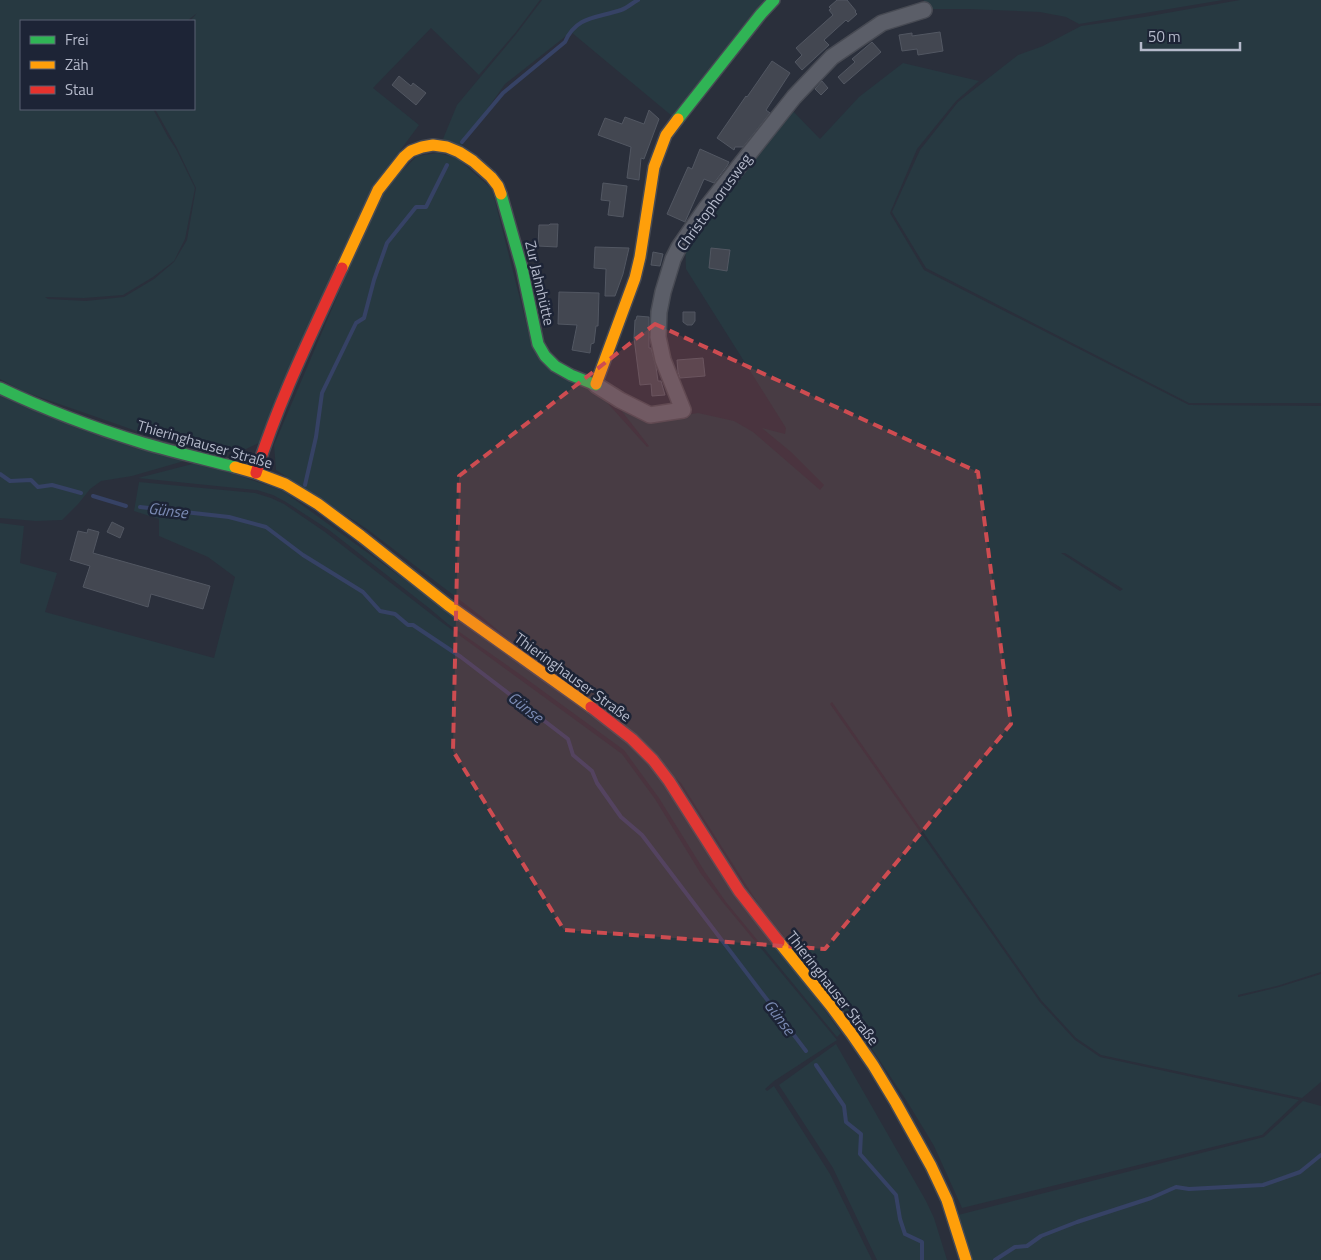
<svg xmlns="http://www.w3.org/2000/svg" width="1321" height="1260" viewBox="0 0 1321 1260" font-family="'Titillium Web',sans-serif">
  <rect width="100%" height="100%" fill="#2a2f3b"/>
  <!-- green -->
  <g fill="#273941" fill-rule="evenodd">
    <path d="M0,0H540L516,32L479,75L431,28L373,88L419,125L374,186L261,442L244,450L213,453L145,434L22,391L0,379ZM197,13L190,21H194V109H155L177,148L196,188L187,240L174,262L154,279L124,297L86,301L48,299L45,297L84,298L123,295L153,277L174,261L185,239L195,188L176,149L168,137L153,109H21V21H187Z"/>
    <polygon points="542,0 771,0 672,116 571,32 505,84 459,149 443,139 457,105 517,33"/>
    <polygon points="924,0 1223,0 1079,24 1066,17 1040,12 968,9 924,9"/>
    <polygon points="1240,0 1321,0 1321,403 1189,403 926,268 892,212 920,150 958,102 1018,55 1043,46 1081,26 1144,17"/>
    <path d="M903,63L979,81L956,101L917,149L890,213L924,270L1189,405L1321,406V972L1277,986L1238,995V997L1279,987L1321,974V1082L1302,1098L1101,1055L1076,1038L1041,1000L832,702L830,704L1040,1002L1075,1040L1100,1057L1299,1100L1262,1135L962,1208L934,1146L908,1103L856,1025L761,908L681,783L482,617L367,529L276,470L274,445L382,191L417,156L438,153L457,158L492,189L532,346L602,397L647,447L649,446L614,401L657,420L698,413L734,421L753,432L820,490L824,485L791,452L762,428L785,434L786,428L686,269L685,240L788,106L820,139L859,97ZM1061,553H1065L1123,589L1120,591Z"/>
    <polygon points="0,389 191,459 132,476 101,481 90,489 79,503 62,520 36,521 0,518"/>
    <polygon points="200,462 283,491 628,743 648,763 841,1033 837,1037 726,902 705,872 659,798 624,750 521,675 448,624 429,608 329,530 286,502 273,495 257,490 138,478"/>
    <polygon points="139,482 255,493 271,498 284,504 325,532 444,624 622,754 655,799 701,874 725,905 837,1040 774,1081 765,1089 767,1091 774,1086 830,1174 872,1260 0,1260 0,523 24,526 20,563 57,573 45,612 214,658 235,577 208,557 159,536 159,519 134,511"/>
    <polygon points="836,1044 926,1201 934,1218 947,1260 877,1260 833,1168 779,1085"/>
    <polygon points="1303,1101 1321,1106 1321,1260 970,1260 958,1215 1264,1137"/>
  </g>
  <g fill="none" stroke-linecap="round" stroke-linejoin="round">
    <!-- stream -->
    <g stroke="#364265" stroke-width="4">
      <path d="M462,142L503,93L565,42C576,16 597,18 621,10C627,8 632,3 638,0"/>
      <polyline points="0,474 10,481 31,480 38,487 52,485 81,493"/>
      <polyline points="305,485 316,437 322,393 356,323 364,318 374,280 387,243 416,207 426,207 447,165"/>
      <polyline points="93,496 126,506"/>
      <polyline points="140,507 229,517 266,527 303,555 363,592 380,611 395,614 408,625 413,625 461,657 568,739 573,755 592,771 597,783 621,817 642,835 806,1051"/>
      <polyline points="816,1065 844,1106 846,1122 861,1134 860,1154 896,1195 900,1219 905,1234 922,1242 922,1260"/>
      <polyline points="995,1260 1015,1247 1027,1246 1041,1236 1077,1222 1151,1198 1176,1187 1189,1189 1263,1185 1300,1172 1321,1155"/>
    </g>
  </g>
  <!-- building -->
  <g fill="#434751" stroke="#525762">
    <polygon points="837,0 847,0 856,11 855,12 857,14 848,22 846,20 824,40 829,45 802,70 795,62 802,55 796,48 833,15 829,10 831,9 829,7"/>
    <polygon points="940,32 943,51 918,55 917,49 902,51 899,35 912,33 912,36"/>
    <polygon points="872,42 881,52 844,84 838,77 855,62 852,59"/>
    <polygon points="772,61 790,73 766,110 770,113 743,147 735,147 734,150 717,138 746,96 747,97"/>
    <polygon points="399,76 411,86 413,83 426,93 416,105 392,85"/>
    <polygon points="822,81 828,88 821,95 815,89"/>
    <polygon points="649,110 659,119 644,159 641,158 639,180 627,178 631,147 598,135 605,118 622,124 625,117 644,124"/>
    <polygon points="700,149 729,162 727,166 714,183 704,179 685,222 667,214 688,167 692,169"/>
    <polygon points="603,183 627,186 623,217 608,215 610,201 601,200"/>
    <polygon points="550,224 558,224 557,247 538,246 539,225 549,225"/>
    <polygon points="595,247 629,248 623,274 615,296 605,296 606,269 594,268"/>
    <polygon points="711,248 730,250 727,271 709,268"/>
    <polygon points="653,252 663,254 660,266 651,265"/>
    <polygon points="559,292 599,293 598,326 596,326 594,343 591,344 590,353 572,350 577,325 558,324"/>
    <polygon points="683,312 695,312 695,321 692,325 687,325 683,322"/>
    <polygon points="637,316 649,317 649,348 651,348 656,367 658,381 661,381 665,395 652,396 651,384 640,385 634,338 635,320 636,320"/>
    <polygon points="703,358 705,376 680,378 678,372 677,360"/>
    <polygon points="112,522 124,528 120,538 107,532"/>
    <polygon points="88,529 99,532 93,553 210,586 203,609 151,594 148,607 83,587 90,566 70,560 78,531 87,533"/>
  </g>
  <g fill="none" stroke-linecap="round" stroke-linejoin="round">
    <defs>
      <polyline id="street" points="596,385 620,400 650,415 683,410 663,360 658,337 659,312 663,292 673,259 679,247 706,208 794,97 832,57 882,23 924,10"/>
      <g id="fast">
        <polyline points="678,119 761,14 774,0"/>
        <polyline points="501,194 522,268 538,344 545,356 555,366 571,375 596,385 596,384"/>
        <path d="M0,388C46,410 94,428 143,443C173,452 204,459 235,467"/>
      </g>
      <g id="slow">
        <polyline points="342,268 378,190 404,157 411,151 422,147 433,145 447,147 459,152 473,161 491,177 498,186 501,194"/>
        <polyline points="596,384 635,278 640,257 654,167 666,135 678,119"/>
        <polyline points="235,467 256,473 285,484 318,504 361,536 448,605 591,707"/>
        <polyline points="779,942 831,1006 851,1033 873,1065 896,1103 931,1166 947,1200 966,1260"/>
      </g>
      <g id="jam">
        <path d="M256,473C278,402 311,335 342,268"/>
        <polyline points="591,707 632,739 653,760 669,781 739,891 779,942"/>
      </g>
    </defs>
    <!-- street casing -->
    <use href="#street" stroke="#474a53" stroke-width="18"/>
    <!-- fast casing -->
    <use href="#fast" stroke="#474a53" stroke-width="14"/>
    <!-- slow casing -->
    <use href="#slow" stroke="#474a53" stroke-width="14"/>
    <!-- jam casing -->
    <use href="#jam" stroke="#474a53" stroke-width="14"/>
    <!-- street -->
    <use href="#street" stroke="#5b5e68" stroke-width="15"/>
    <!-- fast -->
    <use href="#fast" stroke="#30b455" stroke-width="11"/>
    <!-- slow -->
    <use href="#slow" stroke="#ff9f0a" stroke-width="11"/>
    <!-- jam -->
    <use href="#jam" stroke="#e5322d" stroke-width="11"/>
  </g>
  <!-- marked area -->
  <path fill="#ce4c51" fill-opacity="0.2" stroke="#ce4c51" stroke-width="4" stroke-dasharray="10 6" stroke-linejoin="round" d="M655,324L978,472L1011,724L825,949L564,930L453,751L459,476Z"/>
  <g text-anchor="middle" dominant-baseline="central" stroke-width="5" stroke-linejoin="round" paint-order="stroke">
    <!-- street labels -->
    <g font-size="15" fill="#b5bacb" stroke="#1d2436">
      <text transform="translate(714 202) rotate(-54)">Christophorusweg</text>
      <text transform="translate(540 283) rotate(77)">Zur Jahnhütte</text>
      <text transform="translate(205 444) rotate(16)">Thieringhauser Straße</text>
      <text transform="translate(573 677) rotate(36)">Thieringhauser Straße</text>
      <text transform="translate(833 988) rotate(52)">Thieringhauser Straße</text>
    </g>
    <!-- water labels -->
    <g font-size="16" font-style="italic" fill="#7b8bb4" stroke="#1d2436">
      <text transform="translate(168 510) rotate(7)">Günse</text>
      <text transform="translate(526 707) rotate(38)">Günse</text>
      <text transform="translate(780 1017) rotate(53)">Günse</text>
    </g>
  </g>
  <!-- legend -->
  <rect x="20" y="20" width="175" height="90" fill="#1d2436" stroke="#5a6072"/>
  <rect x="30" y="36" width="25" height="8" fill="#30b455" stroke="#5a6072"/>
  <text x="65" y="45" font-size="15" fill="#b5bacb">Frei</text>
  <rect x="30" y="61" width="25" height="8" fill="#ff9f0a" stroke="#5a6072"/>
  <text x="65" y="70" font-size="15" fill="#b5bacb">Zäh</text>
  <rect x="30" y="86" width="25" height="8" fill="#e5322d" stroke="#5a6072"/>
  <text x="65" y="95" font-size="15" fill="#b5bacb">Stau</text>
  <!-- scale -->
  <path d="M1141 42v8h99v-8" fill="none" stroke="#b5bacb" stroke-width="2.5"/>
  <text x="1148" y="42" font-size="15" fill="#b5bacb" stroke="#1d2436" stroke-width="4" paint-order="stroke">50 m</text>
</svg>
